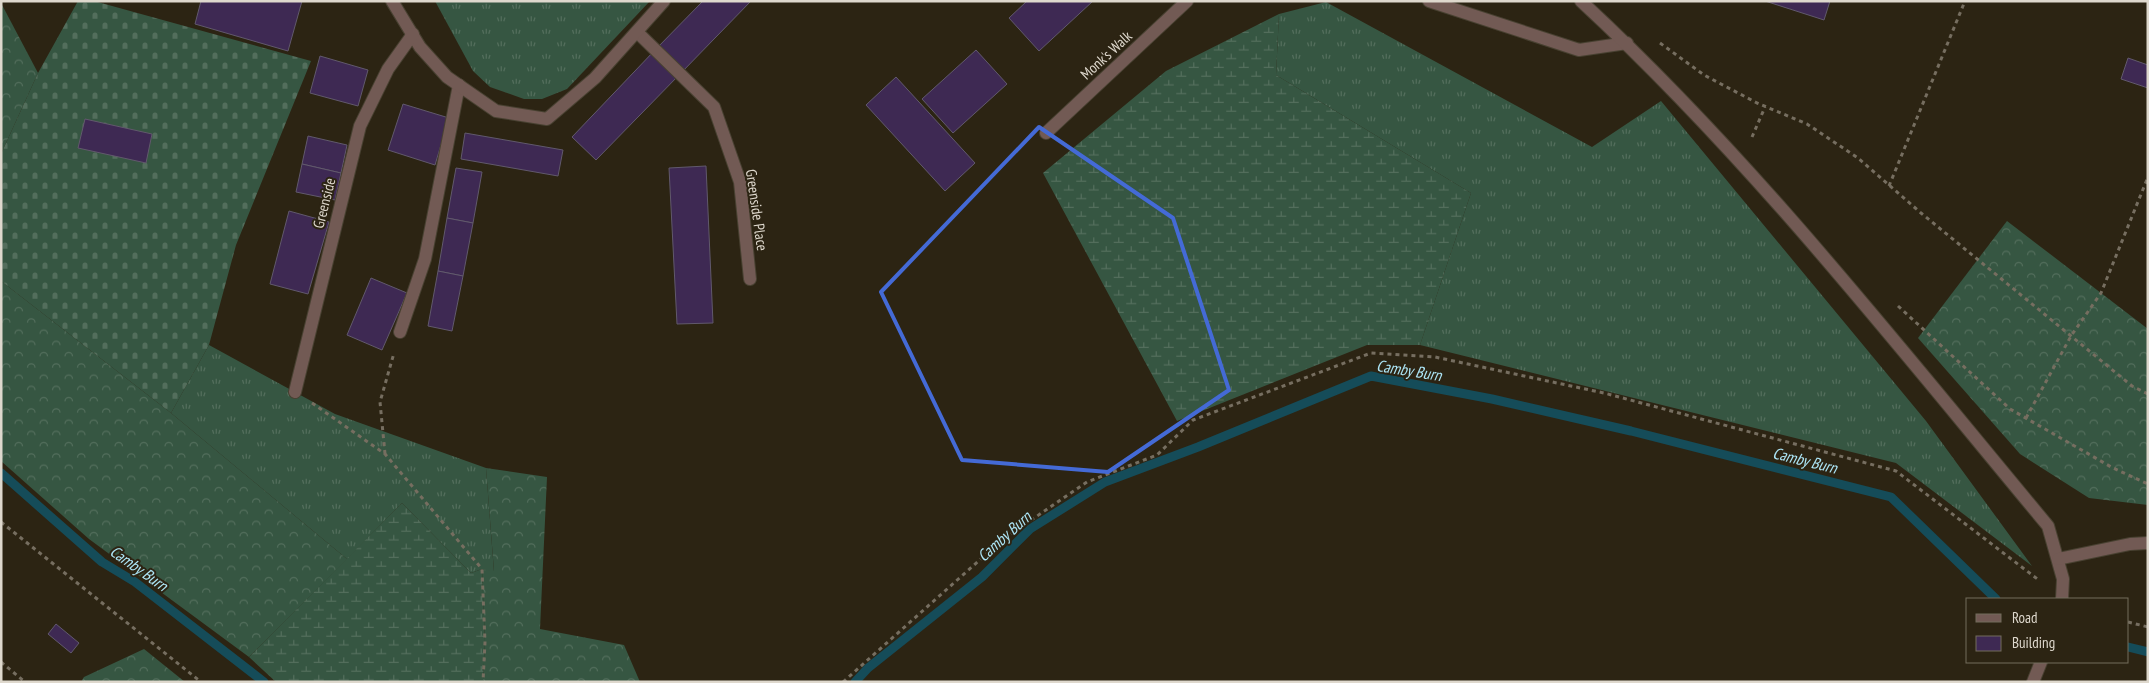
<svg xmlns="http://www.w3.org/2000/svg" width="2149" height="683" viewBox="0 0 2149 683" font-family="'PT Sans Narrow',sans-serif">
  <defs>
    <pattern id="grass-tufts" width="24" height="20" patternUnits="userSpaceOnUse" patternTransform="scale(1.25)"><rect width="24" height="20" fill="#365642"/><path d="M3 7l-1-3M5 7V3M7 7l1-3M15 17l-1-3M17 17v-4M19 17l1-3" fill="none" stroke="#536e5c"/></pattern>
    <pattern id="forest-crowns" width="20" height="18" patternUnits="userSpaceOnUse" patternTransform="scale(1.25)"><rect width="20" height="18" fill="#365642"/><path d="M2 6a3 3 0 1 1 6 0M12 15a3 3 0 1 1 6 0" fill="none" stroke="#536e5c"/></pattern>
    <pattern id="wetland-marsh" width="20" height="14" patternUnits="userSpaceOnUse" patternTransform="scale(1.25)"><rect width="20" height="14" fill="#365642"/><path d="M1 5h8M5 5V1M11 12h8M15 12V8" fill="none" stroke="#536e5c"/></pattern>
    <pattern id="cemetery-stones" width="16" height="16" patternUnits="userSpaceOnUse" patternTransform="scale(1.25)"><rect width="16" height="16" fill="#365642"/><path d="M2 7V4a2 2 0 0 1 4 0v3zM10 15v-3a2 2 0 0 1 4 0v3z" fill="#536e5c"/></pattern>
  </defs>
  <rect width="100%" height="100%" fill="#2c2413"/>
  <!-- grass -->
  <g fill="url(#grass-tufts)">
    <polygon points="435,1 650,1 567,89 542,99 524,99 490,87 473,71"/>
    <polygon points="1326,2 1592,147 1661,101 1926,421 2032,566 1896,463 1420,345 1471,193 1276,75 1279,14"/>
    <polygon points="209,345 335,414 486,468 494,572 482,569 471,573 402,503 347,559 171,413"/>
  </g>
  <!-- forest -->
  <g fill="url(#forest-crowns)">
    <polygon points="1,3 38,73 1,154"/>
    <polygon points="2007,221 2148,329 2148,505 2089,498 2020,454 1918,338"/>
    <polygon points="1,281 171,413 347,559 249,657 89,539 1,461"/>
    <polygon points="486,468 547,477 540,629 624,645 640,682 483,682 485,642 482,569 494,571"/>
    <polygon points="144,649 185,682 81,682 84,677"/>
  </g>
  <!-- wetland -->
  <g fill="url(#wetland-marsh)">
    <polygon points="1279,14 1276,75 1471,193 1420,345 1367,345 1177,421 1043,173 1166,71"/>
    <polygon points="402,503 471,573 482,569 485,642 483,682 276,682 249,657"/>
  </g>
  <!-- cemetery -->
  <polygon fill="url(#cemetery-stones)" points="78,1 94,1 311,61 236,245 209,345 171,413 1,281 1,154 38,73"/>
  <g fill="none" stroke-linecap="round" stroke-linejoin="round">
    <!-- stream -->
    <g stroke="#154c59" stroke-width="9">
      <polyline points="1,473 102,562 135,582 264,682"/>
      <polyline points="2128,647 2148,652"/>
      <polyline points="855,682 868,668 982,577 1030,529 1105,482 1198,447 1371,376 1492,399 1631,431 1891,497 1996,599"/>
    </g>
  </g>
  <!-- building -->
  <g fill="#3e2953" stroke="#61596c">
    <polygon points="201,1 302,1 288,51 195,24"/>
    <polygon points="703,1 751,1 680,74 655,50"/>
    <polygon points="1027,1 1093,1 1039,51 1009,18"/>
    <polygon points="1765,1 1830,1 1824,20"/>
    <polygon points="655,50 680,74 596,160 572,137"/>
    <polygon points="976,50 1007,84 953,133 922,99"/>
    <polygon points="320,56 368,70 358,106 310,93"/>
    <polygon points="2128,58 2148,65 2148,88 2121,79"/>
    <polygon points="896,77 975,163 945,191 866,105"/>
    <polygon points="403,104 449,118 435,165 388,150"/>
    <polygon points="85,119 152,134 146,163 78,148"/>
    <polygon points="465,133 563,150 558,176 461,159"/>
    <polygon points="308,136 347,145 341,173 302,164"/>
    <polygon points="302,164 341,173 335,200 296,192"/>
    <polygon points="706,166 713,323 677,324 669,168"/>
    <polygon points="456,168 482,172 473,223 447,218"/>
    <polygon points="289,211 329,222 308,294 270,284"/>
    <polygon points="447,218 473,223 463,276 438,271"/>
    <polygon points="438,271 463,276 452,331 428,326"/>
    <polygon points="371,278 407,293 382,350 347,335"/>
    <polygon points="56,624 79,643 71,653 48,634"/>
  </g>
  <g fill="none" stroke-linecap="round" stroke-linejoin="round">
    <defs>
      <g id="lane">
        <polyline points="637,32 714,107 740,182 750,279"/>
        <polyline points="400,332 425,259 459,85"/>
      </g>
      <g id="street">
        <polyline points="392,1 420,47 447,77 496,111 547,119 595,78 664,1"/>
        <polyline points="1429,1 1579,50 1627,43"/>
        <path d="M1581,1C1753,160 1898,346 2048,526L2063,579L2062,599"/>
        <polyline points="1046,133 1187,1"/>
        <polyline points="295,392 360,126 388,69 413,34"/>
        <polyline points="2058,559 2130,544 2148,543"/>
        <polyline points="2033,682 2041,662"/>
      </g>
    </defs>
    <!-- lane casing -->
    <use href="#lane" stroke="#484131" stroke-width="14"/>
    <!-- street casing -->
    <use href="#street" stroke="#484131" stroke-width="14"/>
    <!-- path -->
    <g stroke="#766e60" stroke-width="3" stroke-dasharray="4 4" stroke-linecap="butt">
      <polyline points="1660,43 1704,75 1757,103 1807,124 1858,158 1921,213 2132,386 2148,394"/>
      <polyline points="1752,137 1765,107"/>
      <polyline points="1889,186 1965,1"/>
      <polyline points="1898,306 2010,409 2113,468 2148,484"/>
      <polyline points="312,403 385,454 482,569 485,642 483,682"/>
      <polyline points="2026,418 2071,336 2101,293 2148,177"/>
      <polyline points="385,454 380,402 394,353"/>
      <polyline points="1,522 201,682"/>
      <polyline points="2128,622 2148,627"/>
      <polyline points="1,662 25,682"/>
      <polyline points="843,682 1002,540 1087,482 1157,455 1193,420 1371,353 1435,357 1604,393 1896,471 2040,581"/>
    </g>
    <!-- lane -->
    <use href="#lane" stroke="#725a54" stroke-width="12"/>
    <!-- street -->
    <use href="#street" stroke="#725a54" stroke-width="12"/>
  </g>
  <!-- marked area -->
  <path fill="none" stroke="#446ad6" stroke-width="4" stroke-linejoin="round" d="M1039,127L1173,218L1229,390L1108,472L962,460L881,292Z"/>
  <g text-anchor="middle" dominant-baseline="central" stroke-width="4" stroke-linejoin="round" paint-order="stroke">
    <!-- street labels -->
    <g font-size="15" fill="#ded8cd" stroke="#2c2413">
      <text transform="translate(1106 55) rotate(-43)">Monk's Walk</text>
      <text transform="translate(324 203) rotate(-76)">Greenside</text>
      <text transform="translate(757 210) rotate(82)">Greenside Place</text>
    </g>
    <!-- water labels -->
    <g font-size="16" font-style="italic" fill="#ade6f7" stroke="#2c2413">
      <text transform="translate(1409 370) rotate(9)">Camby Burn</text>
      <text transform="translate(1805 460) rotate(14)">Camby Burn</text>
      <text transform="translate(1004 536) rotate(-42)">Camby Burn</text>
      <text transform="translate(139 568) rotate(35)">Camby Burn</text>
    </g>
  </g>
  <!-- border -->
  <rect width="2149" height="683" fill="none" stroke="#ded8cd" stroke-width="5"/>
  <!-- legend -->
  <rect x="1966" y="598" width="162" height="65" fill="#2c2413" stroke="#736c5d"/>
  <rect x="1976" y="614" width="25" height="8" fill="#725a54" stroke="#736c5d"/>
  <text x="2012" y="623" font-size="15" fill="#ded8cd">Road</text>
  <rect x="1976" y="636" width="25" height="15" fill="#3e2953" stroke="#736c5d"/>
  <text x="2012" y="648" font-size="15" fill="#ded8cd">Building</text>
</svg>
